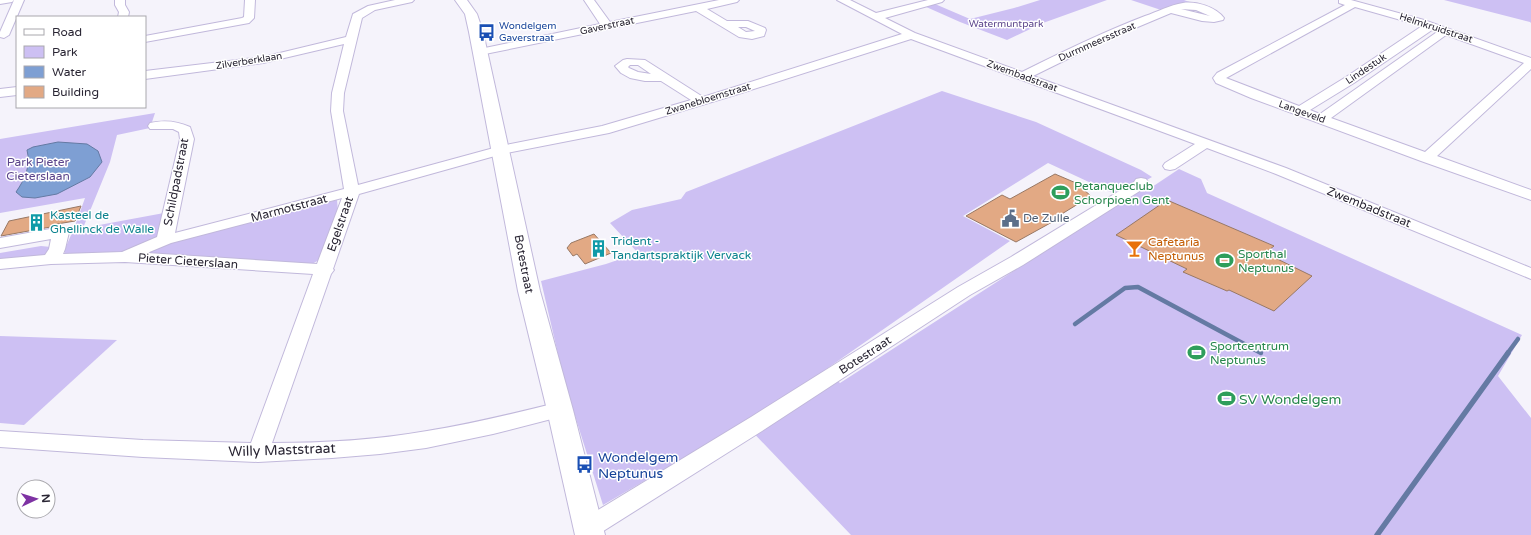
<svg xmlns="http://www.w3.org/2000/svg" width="1531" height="535" viewBox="0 0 1531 535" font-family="'Varela Round',sans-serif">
  <rect width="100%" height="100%" fill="#f5f3fb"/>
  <!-- green -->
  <g fill="#cdc0f3">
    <polygon points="1040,0 1107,0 1043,23 1007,40 960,22 924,6 935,4 970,19 1014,8"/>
    <polygon points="1131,0 1184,0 1192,3 1164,11"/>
    <polygon points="1444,0 1531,0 1531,23 1530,22"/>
    <polygon points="942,91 1036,122 1141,170 1152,177 1119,196 1048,163 963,216 1010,241 825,370 840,383 1136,192 1146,191 1179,169 1201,179 1207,193 1522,335 1498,376 1531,418 1531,535 851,535 744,423 603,505 565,384 541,281 606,264 638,253 610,223 632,210 681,199 686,192"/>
    <polygon points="155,113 150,128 117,135 110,162 83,228 164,213 157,244 337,200 338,211 319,260 312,264 67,256 64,251 75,226 85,198 0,213 0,139"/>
    <polygon points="41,246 51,247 43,257 0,259 0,253"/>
    <polygon points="0,336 117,340 24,425 0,423"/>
  </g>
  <!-- water -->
  <path fill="#7e9fd3" stroke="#647aa3" d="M58,142L87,144L98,151L102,162L90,177L57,194L35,198L22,197L16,192C25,179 31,166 27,150L33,147Z"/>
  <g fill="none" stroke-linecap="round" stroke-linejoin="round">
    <!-- stream-far1 -->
    <g stroke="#647aa3" stroke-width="4.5">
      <polyline points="1075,324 1125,288 1138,287 1261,353"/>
      <polyline points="1507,354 1518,339"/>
    </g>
    <!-- stream -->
    <polyline stroke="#647aa3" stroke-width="5.5" points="1377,535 1508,353"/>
  </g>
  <!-- building -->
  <g fill="#e2a984" stroke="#987864">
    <polygon points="1055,174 1076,183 1091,196 1052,220 1054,221 1016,242 966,216 1002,195 1010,199"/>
    <polygon points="1167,200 1274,246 1265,253 1312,276 1274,311 1229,290 1227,291 1183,272 1187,269 1116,235"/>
    <polygon points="81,206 75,221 57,224 56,226 1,236 9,221"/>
    <polygon points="594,234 611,253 585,264 577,254 573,256 567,248 571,243"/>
  </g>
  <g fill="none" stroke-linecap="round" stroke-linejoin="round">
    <defs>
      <g id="minor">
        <polygon points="0,0 14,0 12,2 0,4"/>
        <polygon points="14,0 24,0 9,35 4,38 0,37 0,32"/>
        <polygon points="115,0 125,0 125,5 129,12 128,17 118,17 119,12 115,5"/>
        <polygon points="245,0 255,0 254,18 249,23 145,42 145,36 242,18 244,17"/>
        <path d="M395,0H414L412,2L375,10L362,18L344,93L343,111L358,185L501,146L602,126L691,100L661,81H645L630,78L621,73L615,66L623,60L627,59L645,60L703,97L902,34L837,0H850L876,13L928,0H944L942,2L885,18L915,33L1022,72C1062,52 1103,32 1145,16C1157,12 1170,5 1183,3C1196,1 1216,7 1224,18L1223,20L1214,22L1202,21L1171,13L1102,42L1033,76L1286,168L1531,268V279L1276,174L1207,148L1175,169L1170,170L1165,169L1163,166L1165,163L1195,144L911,39L735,95L609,133L502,154L359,194L333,269L334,270L331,274L272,443C324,443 376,440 427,431C471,424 516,413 560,402L567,405L570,410L567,415L493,434L426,448L380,454L332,458L258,462L143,457L0,447V431L143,440L251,443L313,274L125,262L51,264L0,269V259L45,255L49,249L51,239L0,248V238L61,227L67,229L69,232L65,249L63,254L122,252L157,237L180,139L179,132L173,129H150L148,126L150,123C164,120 177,121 190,127L194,139L175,233L344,189L331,111L332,93L344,44L263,63L145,79V71L263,57L346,37L353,14L368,6ZM1181,9L1196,10L1210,16ZM630,65H638L651,74L638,72L629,68L628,67ZM342,198L317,264L147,253L171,243Z"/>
        <path d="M584,0H594L610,22L719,0H739L737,2L707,9L727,21H748L765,28L766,30L764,36L752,39L739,37L696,11L480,55L476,54L474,52L476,50L480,49L600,24ZM738,27H746L755,31L746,32Z"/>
        <path d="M1339,0H1351L1424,20L1531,58V69L1437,156L1531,190V200L1421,161L1251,98L1216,83L1213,78L1217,73L1345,5L1339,3ZM1355,7L1422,26L1346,77L1299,106L1226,78ZM1432,30L1437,32L1320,114L1310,110L1354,83ZM1446,35L1524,63L1425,152L1331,118Z"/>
        <polygon points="17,87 17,95 0,97 0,89"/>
        <polygon points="1141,178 1146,179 1148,182 1146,187 1023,265 970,295 765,429 597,535 579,535 576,528 580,521 751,417 958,287 1011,257 1134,182 1136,179"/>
      </g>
      <polygon id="tertiary" points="455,0 467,0 477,14 483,32 540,291 573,410 605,535 575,535 547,410 518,291 469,32 465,14"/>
    </defs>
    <!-- minor casing -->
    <use href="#minor" stroke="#c1b8db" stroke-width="2"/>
    <!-- tertiary casing -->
    <use href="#tertiary" stroke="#c1b8db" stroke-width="2"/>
    <!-- minor -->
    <use href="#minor" fill="#fff" fill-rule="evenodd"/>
    <!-- tertiary -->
    <use href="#tertiary" fill="#fff" fill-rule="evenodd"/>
  </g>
  <!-- icons -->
  <defs>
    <symbol id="bus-bare" viewBox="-9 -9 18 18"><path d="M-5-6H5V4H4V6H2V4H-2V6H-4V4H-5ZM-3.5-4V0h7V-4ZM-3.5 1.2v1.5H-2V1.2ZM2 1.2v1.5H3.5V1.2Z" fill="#1a4fb4" stroke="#fff" stroke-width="2.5" paint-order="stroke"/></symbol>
    <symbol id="stadium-bare" viewBox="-9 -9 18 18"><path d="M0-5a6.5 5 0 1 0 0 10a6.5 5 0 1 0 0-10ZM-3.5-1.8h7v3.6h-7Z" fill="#2e9e5b" stroke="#fff" stroke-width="2.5" paint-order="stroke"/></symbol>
    <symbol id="civic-bare" viewBox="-9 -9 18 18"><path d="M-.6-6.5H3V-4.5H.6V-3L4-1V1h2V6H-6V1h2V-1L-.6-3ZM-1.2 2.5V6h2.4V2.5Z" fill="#5c6f8a" stroke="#fff" stroke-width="2.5" paint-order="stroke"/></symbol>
    <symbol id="building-bare" viewBox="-9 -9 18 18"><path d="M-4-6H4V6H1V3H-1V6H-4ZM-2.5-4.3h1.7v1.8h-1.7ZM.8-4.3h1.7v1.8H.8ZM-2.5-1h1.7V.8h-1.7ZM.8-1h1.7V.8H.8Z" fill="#0f9aa8" stroke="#fff" stroke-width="2.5" paint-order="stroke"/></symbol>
    <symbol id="bar-bare" viewBox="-9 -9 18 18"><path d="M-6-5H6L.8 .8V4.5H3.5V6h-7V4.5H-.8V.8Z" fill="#e8710a" stroke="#fff" stroke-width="2.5" paint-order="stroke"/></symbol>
  </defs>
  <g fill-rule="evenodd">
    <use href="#bus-bare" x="474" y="20" width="25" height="25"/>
    <use href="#stadium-bare" x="1048" y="180" width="25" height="25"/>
    <use href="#civic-bare" x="998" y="206" width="25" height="25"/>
    <use href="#building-bare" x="24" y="210" width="25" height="25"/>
    <use href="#building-bare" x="586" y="236" width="25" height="25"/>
    <use href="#bar-bare" x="1122" y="236" width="25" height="25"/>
    <use href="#stadium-bare" x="1212" y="248" width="25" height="25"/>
    <use href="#stadium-bare" x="1184" y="340" width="25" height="25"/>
    <use href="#stadium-bare" x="1214" y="386" width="25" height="25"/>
    <use href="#bus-bare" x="572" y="452" width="25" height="25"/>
  </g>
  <g text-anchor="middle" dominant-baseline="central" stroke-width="3" stroke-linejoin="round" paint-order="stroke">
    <!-- far-park labels -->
    <g font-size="10" fill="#5c458c" stroke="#fff">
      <text x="1006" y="24">Watermuntpark</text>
    </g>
    <!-- far-transit labels -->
    <g font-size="10" fill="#164399" stroke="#fff" text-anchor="start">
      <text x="499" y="26">Wondelgem<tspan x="499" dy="12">Gaverstraat</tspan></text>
    </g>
    <!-- far-street labels -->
    <g font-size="10" fill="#292533" stroke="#fff">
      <text transform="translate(607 26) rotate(-12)">Gaverstraat</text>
      <text transform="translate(1436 28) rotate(18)">Helmkruidstraat</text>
      <text transform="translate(1097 42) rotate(-24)">Durmmeersstraat</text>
      <text transform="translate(249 61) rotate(-9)">Zilverberklaan</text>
      <text transform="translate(1366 69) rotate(-34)">Lindestuk</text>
      <text transform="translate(1022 76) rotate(20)">Zwembadstraat</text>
      <text transform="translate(708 99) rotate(-17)">Zwanebloemstraat</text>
      <text transform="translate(1302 112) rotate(20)">Langeveld</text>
    </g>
    <!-- park labels -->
    <g font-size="12" fill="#5c458c" stroke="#fff">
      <text x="38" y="162">Park Pieter<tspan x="38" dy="14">Cieterslaan</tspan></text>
    </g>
    <!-- street labels -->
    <g font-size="12" fill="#292533" stroke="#fff">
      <text transform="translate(176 182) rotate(-79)">Schildpadstraat</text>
      <text transform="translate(1369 207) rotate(22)">Zwembadstraat</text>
      <text transform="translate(289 208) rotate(-15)">Marmotstraat</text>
      <text transform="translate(340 224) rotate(-71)">Egelstraat</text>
      <text transform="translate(188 261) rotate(4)">Pieter Cieterslaan</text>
      <text transform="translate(524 264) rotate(79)">Botestraat</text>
      <text transform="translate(865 355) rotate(-33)">Botestraat</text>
    </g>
    <!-- leisure labels -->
    <g font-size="12" fill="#27864d" stroke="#fff" text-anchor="start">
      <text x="1074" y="186">Petanqueclub<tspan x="1074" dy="14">Schorpioen Gent</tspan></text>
      <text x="1238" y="254">Sporthal<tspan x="1238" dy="14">Neptunus</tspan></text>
      <text x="1210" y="346">Sportcentrum<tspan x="1210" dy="14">Neptunus</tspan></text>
    </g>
    <!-- culture labels -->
    <g font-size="12" fill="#0d838f" stroke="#fff" text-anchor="start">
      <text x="50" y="215">Kasteel de<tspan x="50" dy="14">Ghellinck de Walle</tspan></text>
      <text x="611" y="241">Trident -<tspan x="611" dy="14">Tandartspraktijk Vervack</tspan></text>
    </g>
    <!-- service labels -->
    <g font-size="12" fill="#4e5e75" stroke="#fff" text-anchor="start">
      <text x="1023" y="218">De Zulle</text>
    </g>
    <!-- food labels -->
    <g font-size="12" fill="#c56008" stroke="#fff" text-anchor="start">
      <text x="1148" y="242">Cafetaria<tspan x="1148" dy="14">Neptunus</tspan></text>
    </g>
    <!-- near-leisure labels -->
    <g font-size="14" fill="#27864d" stroke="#fff" text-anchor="start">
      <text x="1239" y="399">SV Wondelgem</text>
    </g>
    <!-- near-street labels -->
    <g font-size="14" fill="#292533" stroke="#fff">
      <text transform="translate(282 450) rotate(-2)">Willy Maststraat</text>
    </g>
    <!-- near-transit labels -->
    <g font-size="14" fill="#164399" stroke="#fff" text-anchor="start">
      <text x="598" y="457">Wondelgem<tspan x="598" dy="16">Neptunus</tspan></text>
    </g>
  </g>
  <!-- legend -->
  <rect x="16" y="16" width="130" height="92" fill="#ffffff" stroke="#a9a8ad"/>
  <rect x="24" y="29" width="20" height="6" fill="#ffffff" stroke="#a9a8ad"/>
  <text x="52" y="36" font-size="12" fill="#292533">Road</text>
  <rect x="24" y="46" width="20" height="12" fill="#cdc0f3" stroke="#a9a8ad"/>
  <text x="52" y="56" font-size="12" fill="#292533">Park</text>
  <rect x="24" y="66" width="20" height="12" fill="#7e9fd3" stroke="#a9a8ad"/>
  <text x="52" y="76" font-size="12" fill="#292533">Water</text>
  <rect x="24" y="86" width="20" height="12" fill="#e2a984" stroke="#a9a8ad"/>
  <text x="52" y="96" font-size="12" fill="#292533">Building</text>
  <!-- north arrow -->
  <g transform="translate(36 499) rotate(86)"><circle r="19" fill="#ffffff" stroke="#a9a8ad"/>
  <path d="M0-3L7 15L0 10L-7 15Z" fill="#7e32a3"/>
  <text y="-6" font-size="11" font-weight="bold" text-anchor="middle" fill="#292533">N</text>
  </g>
</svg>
